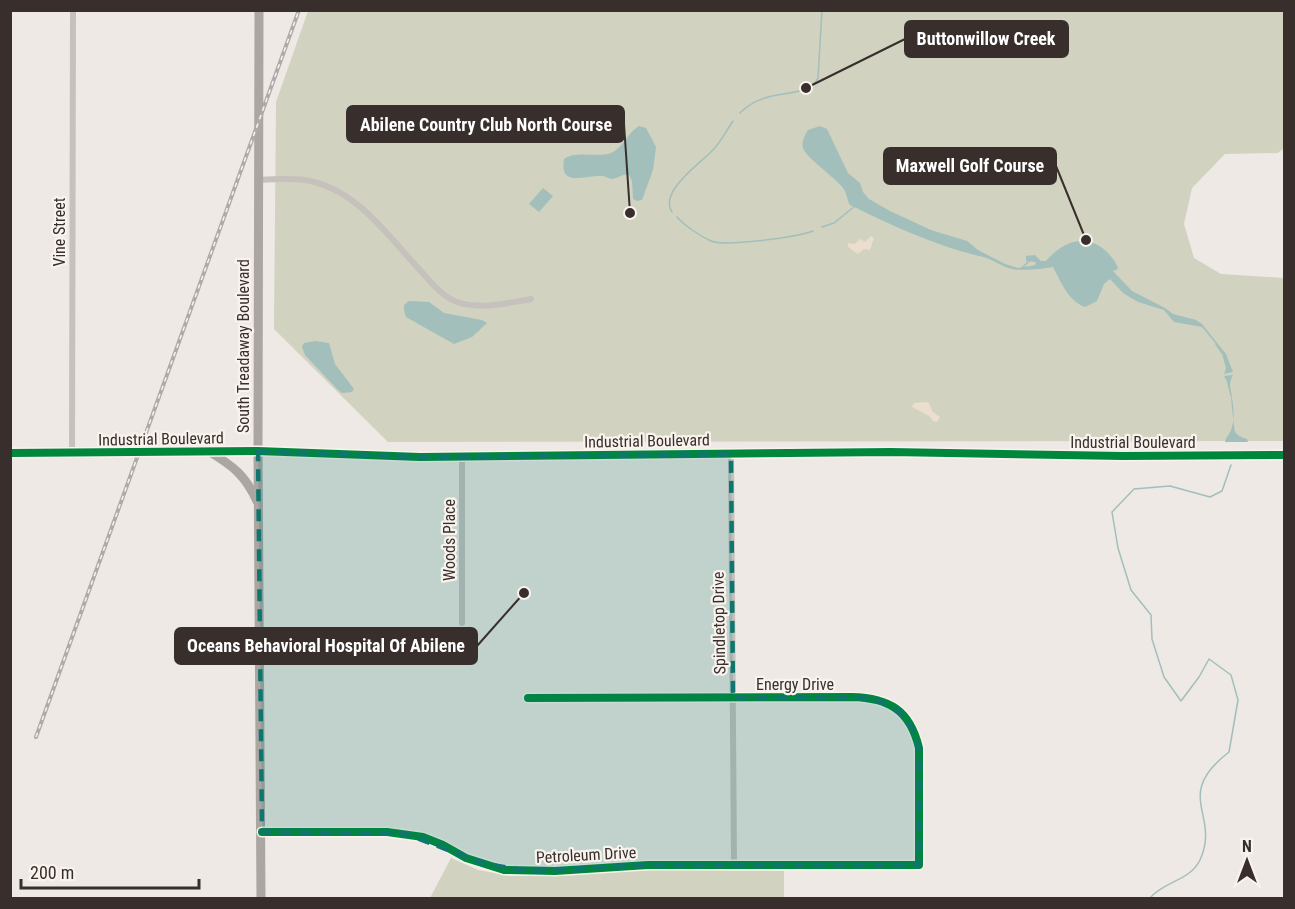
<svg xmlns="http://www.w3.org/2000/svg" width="1295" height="909" viewBox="0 0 1295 909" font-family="'Roboto Condensed',sans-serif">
  <rect width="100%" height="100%" fill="#eee9e5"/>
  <!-- green -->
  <g fill="#d1d2c0">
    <polygon points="308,11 1284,11 1284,148 1278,153 1225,154 1192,188 1184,224 1194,258 1221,274 1284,278 1284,441 388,442 274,329 276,102"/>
    <polygon points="451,858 478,870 512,876 657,870 784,871 784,898 430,898"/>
  </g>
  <!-- sand -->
  <g fill="#ebdece">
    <polygon points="871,236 874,238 870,250 864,249 858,254 848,247 848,243 855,244 860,239 865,242"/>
    <polygon points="927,402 929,403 932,411 940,417 937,422 933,421 929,416 912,407 914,403"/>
  </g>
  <!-- water -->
  <g fill="#a2bfbc">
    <path d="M639,126L646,128L656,147L653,170L642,200L637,201L633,199L632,181L629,175C622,173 619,179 611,179C608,178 605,176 602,176C585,175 559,188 564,159C576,150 597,158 611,153C623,148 628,132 639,126Z"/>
    <path d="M820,126L827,129L848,173L860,183L863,192L869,199L890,211L931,230L967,241L978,250L1005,264L1018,268L1035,265L1036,262L1026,261V256L1035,255L1041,261H1046C1063,241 1087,232 1108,253C1112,258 1117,263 1118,269L1113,271L1132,291L1165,308L1173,314L1196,320L1202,324L1226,354L1233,372L1224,374L1226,368L1221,350L1202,327L1174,322L1164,310L1138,302L1123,293L1110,279L1104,284L1097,301L1085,307C1068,301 1060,280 1053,267C1044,269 1021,271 1012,269C1002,267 993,259 983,257C936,246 893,226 850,205C847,200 847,193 843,188C835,177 805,157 803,148C801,142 805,135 808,130Z"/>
    <polygon points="543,188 553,196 539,212 529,204"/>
    <polygon points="409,301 429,302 444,313 482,320 487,323 472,337 454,344 406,317 404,310 404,305"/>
    <polygon points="315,341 329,343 335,364 354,389 352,392 342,393 337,389 305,355 302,347 304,343"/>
    <path d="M1233,375C1232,376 1230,383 1230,384C1230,388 1234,429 1235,432C1238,436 1243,438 1247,439L1248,442H1225C1226,437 1229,435 1231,430C1237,416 1232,388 1224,376Z"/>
  </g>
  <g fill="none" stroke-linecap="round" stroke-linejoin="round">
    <!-- stream -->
    <g stroke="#a2bfbc" stroke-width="1.5">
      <path d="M740,113C747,106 755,101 765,98C780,92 811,95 818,78L822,10"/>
      <path d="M672,212C659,192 699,164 711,152C720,144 726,131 733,121"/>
      <path d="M677,217C685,226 700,236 711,241C725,247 797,237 813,231"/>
      <polyline points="822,227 834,223 855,206"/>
      <polyline points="1022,268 1029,261"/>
      <polyline points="1216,344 1222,353"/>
      <polyline points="1228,383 1231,395"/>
      <path d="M1150,898C1164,881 1190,881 1200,860C1221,814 1172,796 1229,752L1238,700L1231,675L1209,659L1199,677L1181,701L1164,677L1152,639L1151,615L1131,590L1118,548L1112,512L1134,489L1170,486L1210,497L1222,491L1231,465"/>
    </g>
    <!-- minor -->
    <g stroke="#c7c1be" stroke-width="6">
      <path d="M259,180C274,179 290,178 305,180C356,188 387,235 419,269C430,281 442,297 457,302C480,310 508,303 531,299"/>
      <polyline points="72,453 73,10"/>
      <polyline points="731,454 734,865"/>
      <polyline points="462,457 462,623"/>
      <path d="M262,832H387L423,837L443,845L466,858L504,870L555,871L648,865H919V748C910,710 889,698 852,697L528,698"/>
    </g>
    <!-- secondary -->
    <polyline stroke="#b8b1ae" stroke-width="8" points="10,453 258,451 420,457 891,452 1123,456 1284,455"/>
    <!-- primary -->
    <g stroke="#aca6a3" stroke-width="9">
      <polyline points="259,10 258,451 261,898"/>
      <path d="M210,452C233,466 245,475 257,501"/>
    </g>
    <defs>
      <polyline id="rail" points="36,737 299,10"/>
    </defs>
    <!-- rail casing -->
    <use href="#rail" stroke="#afaaa8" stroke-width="4"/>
    <!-- rail -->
    <use href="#rail" stroke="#f9f3ee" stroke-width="1.5" stroke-dasharray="4.5" stroke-linecap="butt"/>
    <defs>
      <g id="cycleway">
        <polyline points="10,453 258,451 420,457 891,452 1123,456 1284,455"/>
        <path d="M262,832H387L423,837L443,845L466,858L504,870L555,871L648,865H919V748C910,710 889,698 852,697L528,698"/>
      </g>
    </defs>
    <!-- cycleway casing -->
    <use href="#cycleway" stroke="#f9f3ee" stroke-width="11"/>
    <!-- cycleway -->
    <use href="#cycleway" stroke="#00873e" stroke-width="8"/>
  </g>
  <!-- marked area -->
  <path fill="#0f766e" fill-opacity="0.2" stroke="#0f766e" stroke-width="4.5" stroke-dasharray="12 8" stroke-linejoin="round" d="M258,451L420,457L731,454L733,698H874L901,713L915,733L919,748V865H648L530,871L485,864L406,834L262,832Z"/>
  <g text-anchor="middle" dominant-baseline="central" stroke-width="4.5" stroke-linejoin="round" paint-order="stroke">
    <!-- street labels -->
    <g font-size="16" fill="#382e2c" stroke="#f9f3ee">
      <text transform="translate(59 232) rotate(-90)">Vine Street</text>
      <text transform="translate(243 346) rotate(-90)">South Treadaway Boulevard</text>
      <text transform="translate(161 439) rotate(-1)">Industrial Boulevard</text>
      <text transform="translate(647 441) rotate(-1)">Industrial Boulevard</text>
      <text x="1133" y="442">Industrial Boulevard</text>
      <text transform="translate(449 540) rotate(-90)">Woods Place</text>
      <text transform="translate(719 623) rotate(-91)">Spindletop Drive</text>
      <text x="795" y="684">Energy Drive</text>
      <text transform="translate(586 855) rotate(-3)">Petroleum Drive</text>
    </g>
  </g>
  <!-- callouts -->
  <path fill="none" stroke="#382e2c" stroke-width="2" d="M806 88L905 39M630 213L624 124M1086 240L1056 166M524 593L477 646"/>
  <g fill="#382e2c" stroke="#f9f3ee" stroke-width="2">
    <circle cx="806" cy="88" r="6"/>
    <circle cx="630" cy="213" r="6"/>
    <circle cx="1086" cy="240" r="6"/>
    <circle cx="524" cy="593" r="6"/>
  </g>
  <g fill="#382e2c" stroke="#382e2c" stroke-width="2">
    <rect x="905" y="21" width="163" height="36" rx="6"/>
    <rect x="347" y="106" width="277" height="36" rx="6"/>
    <rect x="884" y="148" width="172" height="36" rx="6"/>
    <rect x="175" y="628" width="302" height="36" rx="6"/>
  </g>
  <g font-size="18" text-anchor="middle" font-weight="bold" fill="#fff">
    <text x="986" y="45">Buttonwillow Creek</text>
    <text x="486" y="131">Abilene Country Club North Course</text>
    <text x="970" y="172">Maxwell Golf Course</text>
    <text x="326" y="652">Oceans Behavioral Hospital Of Abilene</text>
  </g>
  <!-- border -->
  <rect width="1295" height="909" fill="none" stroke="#382e2c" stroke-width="24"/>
  <!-- north arrow -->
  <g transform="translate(1247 861)" stroke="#f9f3ee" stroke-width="4.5" paint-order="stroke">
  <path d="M0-4.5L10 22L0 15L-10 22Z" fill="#382e2c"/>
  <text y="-9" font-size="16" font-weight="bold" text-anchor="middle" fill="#382e2c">N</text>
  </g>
  <!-- scale -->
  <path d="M21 879v9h178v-9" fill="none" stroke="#382e2c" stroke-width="3"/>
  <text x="30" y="879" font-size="18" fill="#382e2c" stroke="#f9f3ee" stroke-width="4.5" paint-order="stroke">200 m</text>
</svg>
